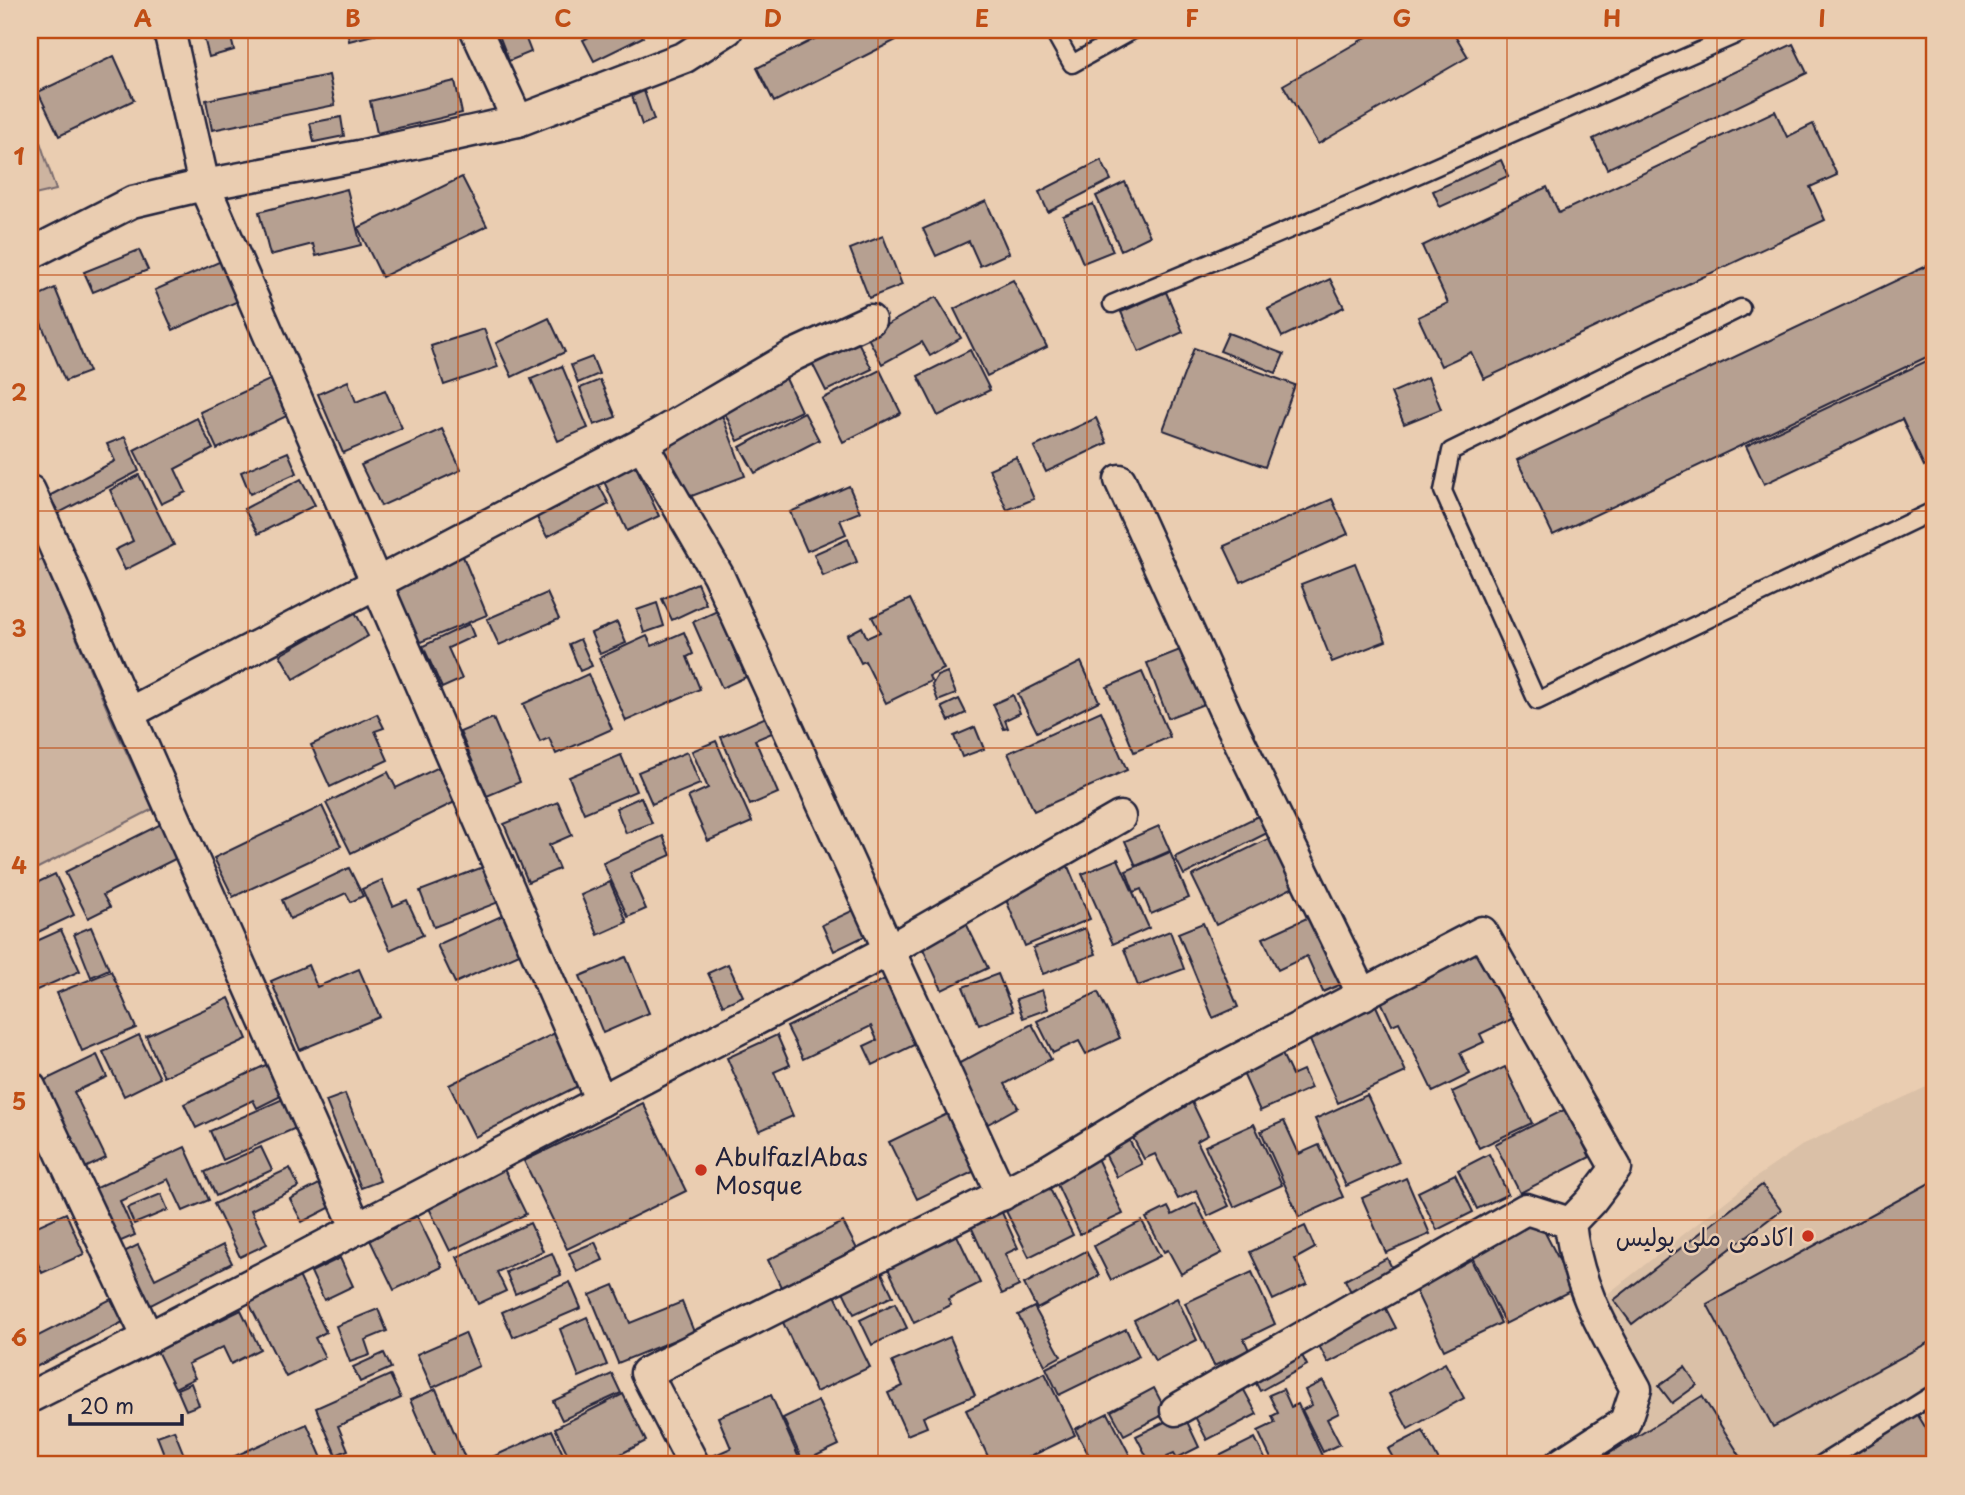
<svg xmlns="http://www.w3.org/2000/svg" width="1965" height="1495" viewBox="0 0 1965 1495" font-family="'Playpen Sans','Playpen Sans Arabic',sans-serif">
  <rect width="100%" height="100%" fill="#eacdb1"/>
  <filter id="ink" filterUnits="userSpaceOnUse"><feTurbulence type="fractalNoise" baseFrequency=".0143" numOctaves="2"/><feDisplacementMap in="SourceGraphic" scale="14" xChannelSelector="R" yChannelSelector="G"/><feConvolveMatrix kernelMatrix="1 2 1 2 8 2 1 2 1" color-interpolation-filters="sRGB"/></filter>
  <g filter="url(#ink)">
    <!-- built -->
    <polygon fill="#dac0a7" points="1935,1083 1935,1465 1559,1465 1633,1402 1592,1310 1605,1296 1758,1176 1804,1144"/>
    <!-- green -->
    <g fill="#cdb4a0" stroke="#786b6e" stroke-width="2">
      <polygon points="30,118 33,121 56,190 30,196"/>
      <polygon points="42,558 117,732 153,809 30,872 30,570"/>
    </g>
    <!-- building -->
    <g fill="#b6a091" stroke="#22223b" stroke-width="2">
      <polygon points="202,30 229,30 234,50 209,57"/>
      <polygon points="347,30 393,30 349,41"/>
      <polygon points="497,30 550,30 526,39 531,52 509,61"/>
      <polygon points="603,30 639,30 643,37 594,61 583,40"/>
      <polygon points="832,30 906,30 908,34 774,102 757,68"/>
      <polygon points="1379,30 1452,30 1468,57 1318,144 1283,85"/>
      <polygon points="1793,44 1807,73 1607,169 1593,139"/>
      <polygon points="114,56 134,100 59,136 38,92"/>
      <polygon points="329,75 335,105 212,130 206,100"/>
      <polygon points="455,81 462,113 377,133 370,101"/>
      <polygon points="644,91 654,120 642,125 632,96"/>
      <polygon points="1775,111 1787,137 1813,124 1837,175 1810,187 1825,220 1484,379 1471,352 1441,366 1418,317 1448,303 1422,246 1547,187 1559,213"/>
      <polygon points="341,117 344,136 314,142 310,123"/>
      <polygon points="1101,160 1111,180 1048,212 1039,192"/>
      <polygon points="1501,160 1508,176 1440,207 1433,191"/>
      <polygon points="462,177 487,226 382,277 358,228"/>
      <polygon points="1125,182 1150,236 1121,250 1096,196"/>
      <polygon points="347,189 361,245 316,256 313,244 270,255 259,212"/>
      <polygon points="986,201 1009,253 980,266 969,241 936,256 923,229"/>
      <polygon points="1093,204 1113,251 1083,263 1063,216"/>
      <polygon points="883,236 902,285 869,298 850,249"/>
      <polygon points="139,250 148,270 93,292 84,272"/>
      <polygon points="228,258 245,298 173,330 155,290"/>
      <polygon points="1935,262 1935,353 1553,535 1517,460"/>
      <polygon points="1330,279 1344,307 1282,337 1268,309"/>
      <polygon points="1013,280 1047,347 987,376 954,309"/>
      <polygon points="55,288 89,372 65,381 31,299"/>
      <polygon points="1166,292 1183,332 1139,352 1121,312"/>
      <polygon points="936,297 961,338 930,356 922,342 882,364 867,336"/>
      <polygon points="549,318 565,352 512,377 496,343"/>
      <polygon points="484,329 498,367 444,385 431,346"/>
      <polygon points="1228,333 1284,354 1276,373 1220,351"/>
      <polygon points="856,338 872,369 826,391 811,361"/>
      <polygon points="1194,348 1295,385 1265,467 1163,430"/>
      <polygon points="970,350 990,390 938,416 918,376"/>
      <polygon points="592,357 599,374 578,383 571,365"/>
      <polygon points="1935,357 1935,460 1924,466 1902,419 1764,484 1746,446"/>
      <polygon points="562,366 588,428 558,441 531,379"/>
      <polygon points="880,370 901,413 843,442 822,399"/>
      <polygon points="783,372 801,411 738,441 720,403"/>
      <polygon points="278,376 295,412 217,449 200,412"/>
      <polygon points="1428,377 1441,409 1404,424 1391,393"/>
      <polygon points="600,380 616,417 594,425 580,388"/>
      <polygon points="348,381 356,402 385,390 402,428 343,453 318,394"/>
      <polygon points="804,412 819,440 755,473 740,447"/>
      <polygon points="722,415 745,476 681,500 658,440"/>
      <polygon points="197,418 213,449 175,469 186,492 161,504 134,450"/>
      <polygon points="1096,418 1107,443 1046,472 1034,447"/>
      <polygon points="442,429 461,470 381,506 361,465"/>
      <polygon points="125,437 139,471 59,513 49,496 115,461 107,444"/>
      <polygon points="288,452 297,473 250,494 241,472"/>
      <polygon points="1016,457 1034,499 1007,510 989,469"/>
      <polygon points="632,458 659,516 627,531 600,473"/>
      <polygon points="139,475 174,545 125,570 115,550 133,541 110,490"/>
      <polygon points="595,478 609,504 547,537 533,510"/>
      <polygon points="301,479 315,505 258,534 244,509"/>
      <polygon points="849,486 860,512 840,520 846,534 807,551 790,512"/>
      <polygon points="1332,499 1348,534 1241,582 1224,546"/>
      <polygon points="848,539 857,562 823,576 814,554"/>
      <polygon points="462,554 487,615 418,643 393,582"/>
      <polygon points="1355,563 1386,641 1332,662 1301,584"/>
      <polygon points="697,583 706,604 672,620 662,599"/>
      <polygon points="547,593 559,619 499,645 487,619"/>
      <polygon points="910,599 944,669 929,676 931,681 886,703 865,661 861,663 847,635 862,627 867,638 880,632 872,617"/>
      <polygon points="657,603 664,626 644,633 637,610"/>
      <polygon points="717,611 746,677 722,688 693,622"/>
      <polygon points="355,612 368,636 294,679 280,655"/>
      <polygon points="617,622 626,643 600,654 591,633"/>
      <polygon points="469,624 474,636 448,648 462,679 442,688 423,646"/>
      <polygon points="684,632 693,654 687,657 700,689 626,721 599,658 647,636 652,646"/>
      <polygon points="580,639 592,666 580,671 569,644"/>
      <polygon points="1190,646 1212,701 1168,718 1147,663"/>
      <polygon points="1081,662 1099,701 1037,732 1018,694"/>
      <polygon points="947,672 956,694 938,701 932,685 937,676"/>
      <polygon points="1142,672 1170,737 1134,752 1107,687"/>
      <polygon points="588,674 612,729 556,754 549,738 540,742 523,704"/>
      <polygon points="1013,695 1020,713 1005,720 1008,728 1004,729 993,704"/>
      <polygon points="959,699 966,713 949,721 942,707"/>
      <polygon points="1101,711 1127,770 1034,811 1008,753"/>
      <polygon points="377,714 384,728 375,731 388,760 330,787 311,745"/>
      <polygon points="766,717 772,733 755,740 778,793 750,805 721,737"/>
      <polygon points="493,718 520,782 487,796 460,732"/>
      <polygon points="975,727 984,749 962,757 954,736"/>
      <polygon points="716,741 752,822 708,841 688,797 708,788 692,751"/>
      <polygon points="687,752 700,784 652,804 638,772"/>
      <polygon points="621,755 636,791 584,813 569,777"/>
      <polygon points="443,765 461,799 351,853 326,803 388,772 396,788"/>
      <polygon points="641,797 652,823 626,833 616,808"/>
      <polygon points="558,802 572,835 549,845 559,869 528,882 504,824"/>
      <polygon points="322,806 341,846 233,897 214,858"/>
      <polygon points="1266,812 1275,829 1184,875 1175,857"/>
      <polygon points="161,824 177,858 103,895 110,907 88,918 65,872"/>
      <polygon points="1159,826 1170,851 1136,866 1125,841"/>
      <polygon points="1276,835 1300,884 1216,925 1192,876"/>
      <polygon points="663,836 671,855 630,873 646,909 628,917 603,863"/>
      <polygon points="1170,852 1189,898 1151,914 1141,889 1134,892 1126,871"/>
      <polygon points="1118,859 1149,928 1113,944 1082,874"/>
      <polygon points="491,864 504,900 434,927 420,891"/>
      <polygon points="1067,864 1090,919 1025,946 1002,890"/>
      <polygon points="349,868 363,896 351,902 346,893 290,919 282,900"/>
      <polygon points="55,874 74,915 30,936 30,886"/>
      <polygon points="382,880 393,906 407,900 423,935 390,950 362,889"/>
      <polygon points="610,882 627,922 598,935 581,895"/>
      <polygon points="856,909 869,934 834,951 822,925"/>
      <polygon points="1320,912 1351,980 1323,992 1307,956 1278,970 1263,938"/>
      <polygon points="508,913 526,951 455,983 437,945"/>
      <polygon points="962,915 988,968 942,990 917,936"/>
      <polygon points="1203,923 1238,1007 1213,1018 1178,933"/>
      <polygon points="91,927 109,969 91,977 74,934"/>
      <polygon points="1085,928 1096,954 1043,974 1033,948"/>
      <polygon points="61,930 80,971 30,993 30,944"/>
      <polygon points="1170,931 1184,969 1138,986 1124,949"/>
      <polygon points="1482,947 1516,1017 1480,1034 1484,1042 1460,1053 1470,1074 1433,1092 1399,1022 1392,1025 1379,997"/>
      <polygon points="626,957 649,1013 603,1033 580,976"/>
      <polygon points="728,964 743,996 723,1005 708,973"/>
      <polygon points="308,965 317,987 359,969 380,1017 300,1050 271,981"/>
      <polygon points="111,971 136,1028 82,1051 57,993"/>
      <polygon points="998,974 1013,1011 979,1025 963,987"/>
      <polygon points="889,977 920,1042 873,1065 864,1046 877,1040 871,1026 803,1059 787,1027"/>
      <polygon points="1042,990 1048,1009 1023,1018 1016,999"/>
      <polygon points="1098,992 1120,1038 1086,1054 1079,1041 1053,1053 1037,1021"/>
      <polygon points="1372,997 1406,1072 1338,1103 1304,1027"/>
      <polygon points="229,998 247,1039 164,1077 146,1036"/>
      <polygon points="1032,1024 1051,1059 1005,1084 1018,1107 988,1124 956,1065"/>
      <polygon points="557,1032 582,1084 475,1137 449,1085"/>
      <polygon points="139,1035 160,1078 124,1096 103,1052"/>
      <polygon points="777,1035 790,1065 774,1072 793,1116 759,1131 727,1058"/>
      <polygon points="1282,1054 1292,1075 1303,1070 1311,1088 1260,1111 1242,1071"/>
      <polygon points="97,1055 107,1077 74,1092 106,1158 83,1169 41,1082"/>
      <polygon points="274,1061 289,1092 257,1108 253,1100 196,1128 184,1104"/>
      <polygon points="1505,1067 1532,1123 1479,1148 1452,1092"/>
      <polygon points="345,1094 380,1181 361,1188 326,1101"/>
      <polygon points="1367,1095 1399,1162 1346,1186 1315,1119"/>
      <polygon points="283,1099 296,1128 223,1160 210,1131"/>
      <polygon points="1191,1100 1208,1135 1197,1141 1229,1206 1208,1216 1196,1190 1178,1199 1155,1154 1144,1159 1129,1130"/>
      <polygon points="643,1103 686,1191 567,1249 524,1161"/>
      <polygon points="1566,1109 1590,1157 1520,1193 1495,1144"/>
      <polygon points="951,1112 979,1169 917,1199 889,1142"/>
      <polygon points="1284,1121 1299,1154 1319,1145 1343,1197 1299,1217 1261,1131"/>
      <polygon points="1254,1124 1282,1185 1234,1207 1205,1146"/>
      <polygon points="1128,1138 1142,1164 1117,1177 1103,1150"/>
      <polygon points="185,1147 209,1200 183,1211 168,1179 120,1201 135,1235 112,1245 87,1192"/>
      <polygon points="261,1147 272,1170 216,1196 205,1172"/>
      <polygon points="1489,1154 1508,1194 1477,1209 1458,1170"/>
      <polygon points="1096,1156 1123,1214 1080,1234 1053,1176"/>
      <polygon points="502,1165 526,1214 450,1251 426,1202"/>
      <polygon points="290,1168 299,1187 251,1210 267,1244 240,1257 214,1204"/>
      <polygon points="1455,1174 1473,1212 1437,1230 1418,1192"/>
      <polygon points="1406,1178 1430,1234 1386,1253 1362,1198"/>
      <polygon points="1935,1180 1935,1339 1773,1427 1707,1304"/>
      <polygon points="325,1181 337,1204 302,1222 290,1199"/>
      <polygon points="1047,1183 1073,1235 1029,1257 1003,1205"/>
      <polygon points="1762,1185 1781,1210 1632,1324 1614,1300"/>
      <polygon points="161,1194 168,1210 134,1224 127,1208"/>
      <polygon points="1196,1203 1222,1253 1181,1274 1168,1250 1164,1252 1146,1218 1168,1207 1172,1215"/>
      <polygon points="1000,1208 1018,1248 1005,1254 1019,1286 1002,1294 969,1222"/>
      <polygon points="30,1213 35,1227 66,1213 84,1254 42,1273 30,1246"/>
      <polygon points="417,1216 442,1267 394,1290 370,1240"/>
      <polygon points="1537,1217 1574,1289 1505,1324 1469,1251"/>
      <polygon points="1142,1221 1160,1256 1111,1280 1094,1246"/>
      <polygon points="843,1222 857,1249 781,1287 768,1260"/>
      <polygon points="530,1223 543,1251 497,1272 506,1291 478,1304 457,1257"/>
      <polygon points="1305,1226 1315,1248 1295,1259 1307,1284 1273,1300 1250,1252"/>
      <polygon points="953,1227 980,1283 948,1299 951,1305 914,1323 884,1260"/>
      <polygon points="595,1242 603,1260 577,1272 569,1253"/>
      <polygon points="138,1245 155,1279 223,1245 232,1263 147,1307 120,1254"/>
      <polygon points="1086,1251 1099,1276 1037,1309 1024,1284"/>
      <polygon points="1467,1251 1501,1323 1444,1350 1410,1279"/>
      <polygon points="552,1253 561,1275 515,1294 506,1272"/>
      <polygon points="340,1258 353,1286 324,1300 311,1272"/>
      <polygon points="1387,1258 1397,1278 1355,1300 1345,1280"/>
      <polygon points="879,1267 893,1296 854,1314 840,1285"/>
      <polygon points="1252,1272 1275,1324 1244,1339 1249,1350 1214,1366 1185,1303"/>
      <polygon points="298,1274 326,1332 315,1338 325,1357 286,1377 247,1299"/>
      <polygon points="570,1282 581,1308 513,1337 502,1312"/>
      <polygon points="614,1285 630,1323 682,1302 694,1332 618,1363 590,1295"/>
      <polygon points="832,1289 870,1367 816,1392 779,1314"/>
      <polygon points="1177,1298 1197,1340 1155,1361 1134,1320"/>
      <polygon points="111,1299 123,1322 30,1370 30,1340"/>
      <polygon points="1382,1301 1396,1328 1328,1363 1314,1336"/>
      <polygon points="895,1303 907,1328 872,1345 860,1320"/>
      <polygon points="1034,1307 1061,1356 1045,1365 1018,1315"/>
      <polygon points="378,1309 387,1331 365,1340 370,1355 350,1362 336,1326"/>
      <polygon points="241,1310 260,1349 231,1364 223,1347 188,1364 195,1378 175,1388 157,1351"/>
      <polygon points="587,1317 607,1365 579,1377 560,1329"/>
      <polygon points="1126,1329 1139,1356 1059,1395 1046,1368"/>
      <polygon points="465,1333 479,1366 432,1388 417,1354"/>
      <polygon points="950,1337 975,1395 923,1417 927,1427 907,1435 888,1393 903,1386 892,1362"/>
      <polygon points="1296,1344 1307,1365 1260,1391 1249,1370"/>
      <polygon points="384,1353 391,1368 360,1382 353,1367"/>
      <polygon points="1445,1363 1464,1398 1408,1429 1389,1394"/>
      <polygon points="1685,1367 1697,1385 1672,1403 1659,1386"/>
      <polygon points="1045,1373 1075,1435 1013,1465 992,1465 966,1410"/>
      <polygon points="612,1374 621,1393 562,1420 553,1401"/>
      <polygon points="390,1375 401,1398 338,1426 348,1450 336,1455 316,1408"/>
      <polygon points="1238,1379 1257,1414 1207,1440 1189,1405"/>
      <polygon points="1323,1381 1339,1413 1327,1419 1340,1444 1323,1452 1302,1410 1312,1405 1305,1390"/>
      <polygon points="191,1383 199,1405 186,1410 177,1389"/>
      <polygon points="1154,1388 1167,1413 1124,1435 1111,1411"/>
      <polygon points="436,1389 468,1465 438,1465 410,1400"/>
      <polygon points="1283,1389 1291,1407 1298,1404 1323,1458 1308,1465 1274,1465 1258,1431 1275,1423 1272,1416 1278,1413 1269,1395"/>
      <polygon points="623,1394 646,1441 615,1457 617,1461 607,1465 573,1465 555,1428"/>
      <polygon points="771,1395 799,1458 782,1465 719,1465 715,1455 731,1448 718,1417"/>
      <polygon points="1702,1396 1746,1465 1591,1465"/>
      <polygon points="818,1401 839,1445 803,1462 783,1418"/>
      <polygon points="1916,1412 1935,1443 1935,1465 1831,1465"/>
      <polygon points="1108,1413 1135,1465 1094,1465 1075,1429"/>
      <polygon points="1183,1413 1199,1447 1177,1458 1174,1453 1167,1456 1171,1465 1151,1465 1136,1436"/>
      <polygon points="307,1424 325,1465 215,1465"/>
      <polygon points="174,1430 188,1465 165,1465 168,1464 157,1436"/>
      <polygon points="552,1430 568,1465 477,1464"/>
      <polygon points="1423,1431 1439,1461 1431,1465 1397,1465 1388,1449"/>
      <polygon points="1255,1438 1268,1465 1219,1465 1215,1458"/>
    </g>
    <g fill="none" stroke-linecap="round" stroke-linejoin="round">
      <defs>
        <g id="lane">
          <polyline points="1053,30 1072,64 1133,30"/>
          <polyline points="1112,304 1369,196 1747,30"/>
          <polyline points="1741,308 1451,451 1443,491 1537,701 1935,510"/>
          <polyline points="1820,1465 1935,1393"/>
        </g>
        <g id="street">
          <polyline points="169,30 204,185 601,1101"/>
          <polyline points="476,30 518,121"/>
          <polyline points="30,254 132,202 204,185 359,156 518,121 685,57 727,30"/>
          <polyline points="642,444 718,575 889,950 1120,817"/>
          <polyline points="1120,480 1226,714 1363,995"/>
          <polyline points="30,491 357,1229"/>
          <polyline points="129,713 642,444 794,355 870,320"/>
          <polyline points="30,1087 148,1338"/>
          <polyline points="30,1397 148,1338 889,950 1002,1195"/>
          <polyline points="1176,1410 1526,1209 1570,1223"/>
          <path d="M694,1465L646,1373L1044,1173L1189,1085L1482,932L1616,1168L1591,1201L1570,1223C1577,1289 1605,1332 1636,1389L1625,1422L1559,1465"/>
        </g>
      </defs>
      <!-- lane casing -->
      <use href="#lane" stroke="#22223b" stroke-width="21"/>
      <!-- street casing -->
      <use href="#street" stroke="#22223b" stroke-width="35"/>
      <!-- lane -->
      <use href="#lane" stroke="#eacdb1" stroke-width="16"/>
      <!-- street -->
      <use href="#street" stroke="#eacdb1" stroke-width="30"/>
    </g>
  </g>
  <!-- grid -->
  <path fill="none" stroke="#c04e15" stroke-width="2" stroke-opacity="0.55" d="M248,30V1465M458,30V1465M668,30V1465M878,30V1465M1087,30V1465M1297,30V1465M1507,30V1465M1717,30V1465M30,275H1935M30,511H1935M30,748H1935M30,984H1935M30,1220H1935"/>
  <!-- markers -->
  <g fill="#c8321e" stroke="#eacdb1" stroke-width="2.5">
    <circle cx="701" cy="1170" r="7"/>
    <circle cx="1808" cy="1236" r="7"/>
  </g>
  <g text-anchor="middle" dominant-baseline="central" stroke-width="5" stroke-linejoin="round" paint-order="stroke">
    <!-- poi labels -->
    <g font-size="24" fill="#22223b" stroke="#eacdb1" text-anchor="start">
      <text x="715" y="1156">AbulfazlAbas<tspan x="715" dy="28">Mosque</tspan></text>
      <text x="1794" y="1236" text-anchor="end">اکادمی ملی پولیس</text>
    </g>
  </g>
  <!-- margin -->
  <rect width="1965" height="1495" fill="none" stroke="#eacdb1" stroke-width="77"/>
  <!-- scale -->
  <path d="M70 1414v10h112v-10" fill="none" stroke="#22223b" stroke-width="3.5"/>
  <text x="80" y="1414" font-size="21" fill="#22223b" stroke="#eacdb1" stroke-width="5" paint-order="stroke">20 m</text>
  <rect x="38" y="38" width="1888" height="1418" fill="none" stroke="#c04e15" stroke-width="2.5"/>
  <g font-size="23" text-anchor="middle" font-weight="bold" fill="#c04e15">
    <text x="143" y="27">A</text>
    <text x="353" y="27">B</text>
    <text x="563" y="27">C</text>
    <text x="773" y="27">D</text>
    <text x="982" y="27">E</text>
    <text x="1192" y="27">F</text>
    <text x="1402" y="27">G</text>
    <text x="1612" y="27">H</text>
    <text x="1822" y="27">I</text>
    <text x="19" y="165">1</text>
    <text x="19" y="401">2</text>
    <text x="19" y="637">3</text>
    <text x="19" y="874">4</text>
    <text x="19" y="1110">5</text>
    <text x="19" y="1346">6</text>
  </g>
</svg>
